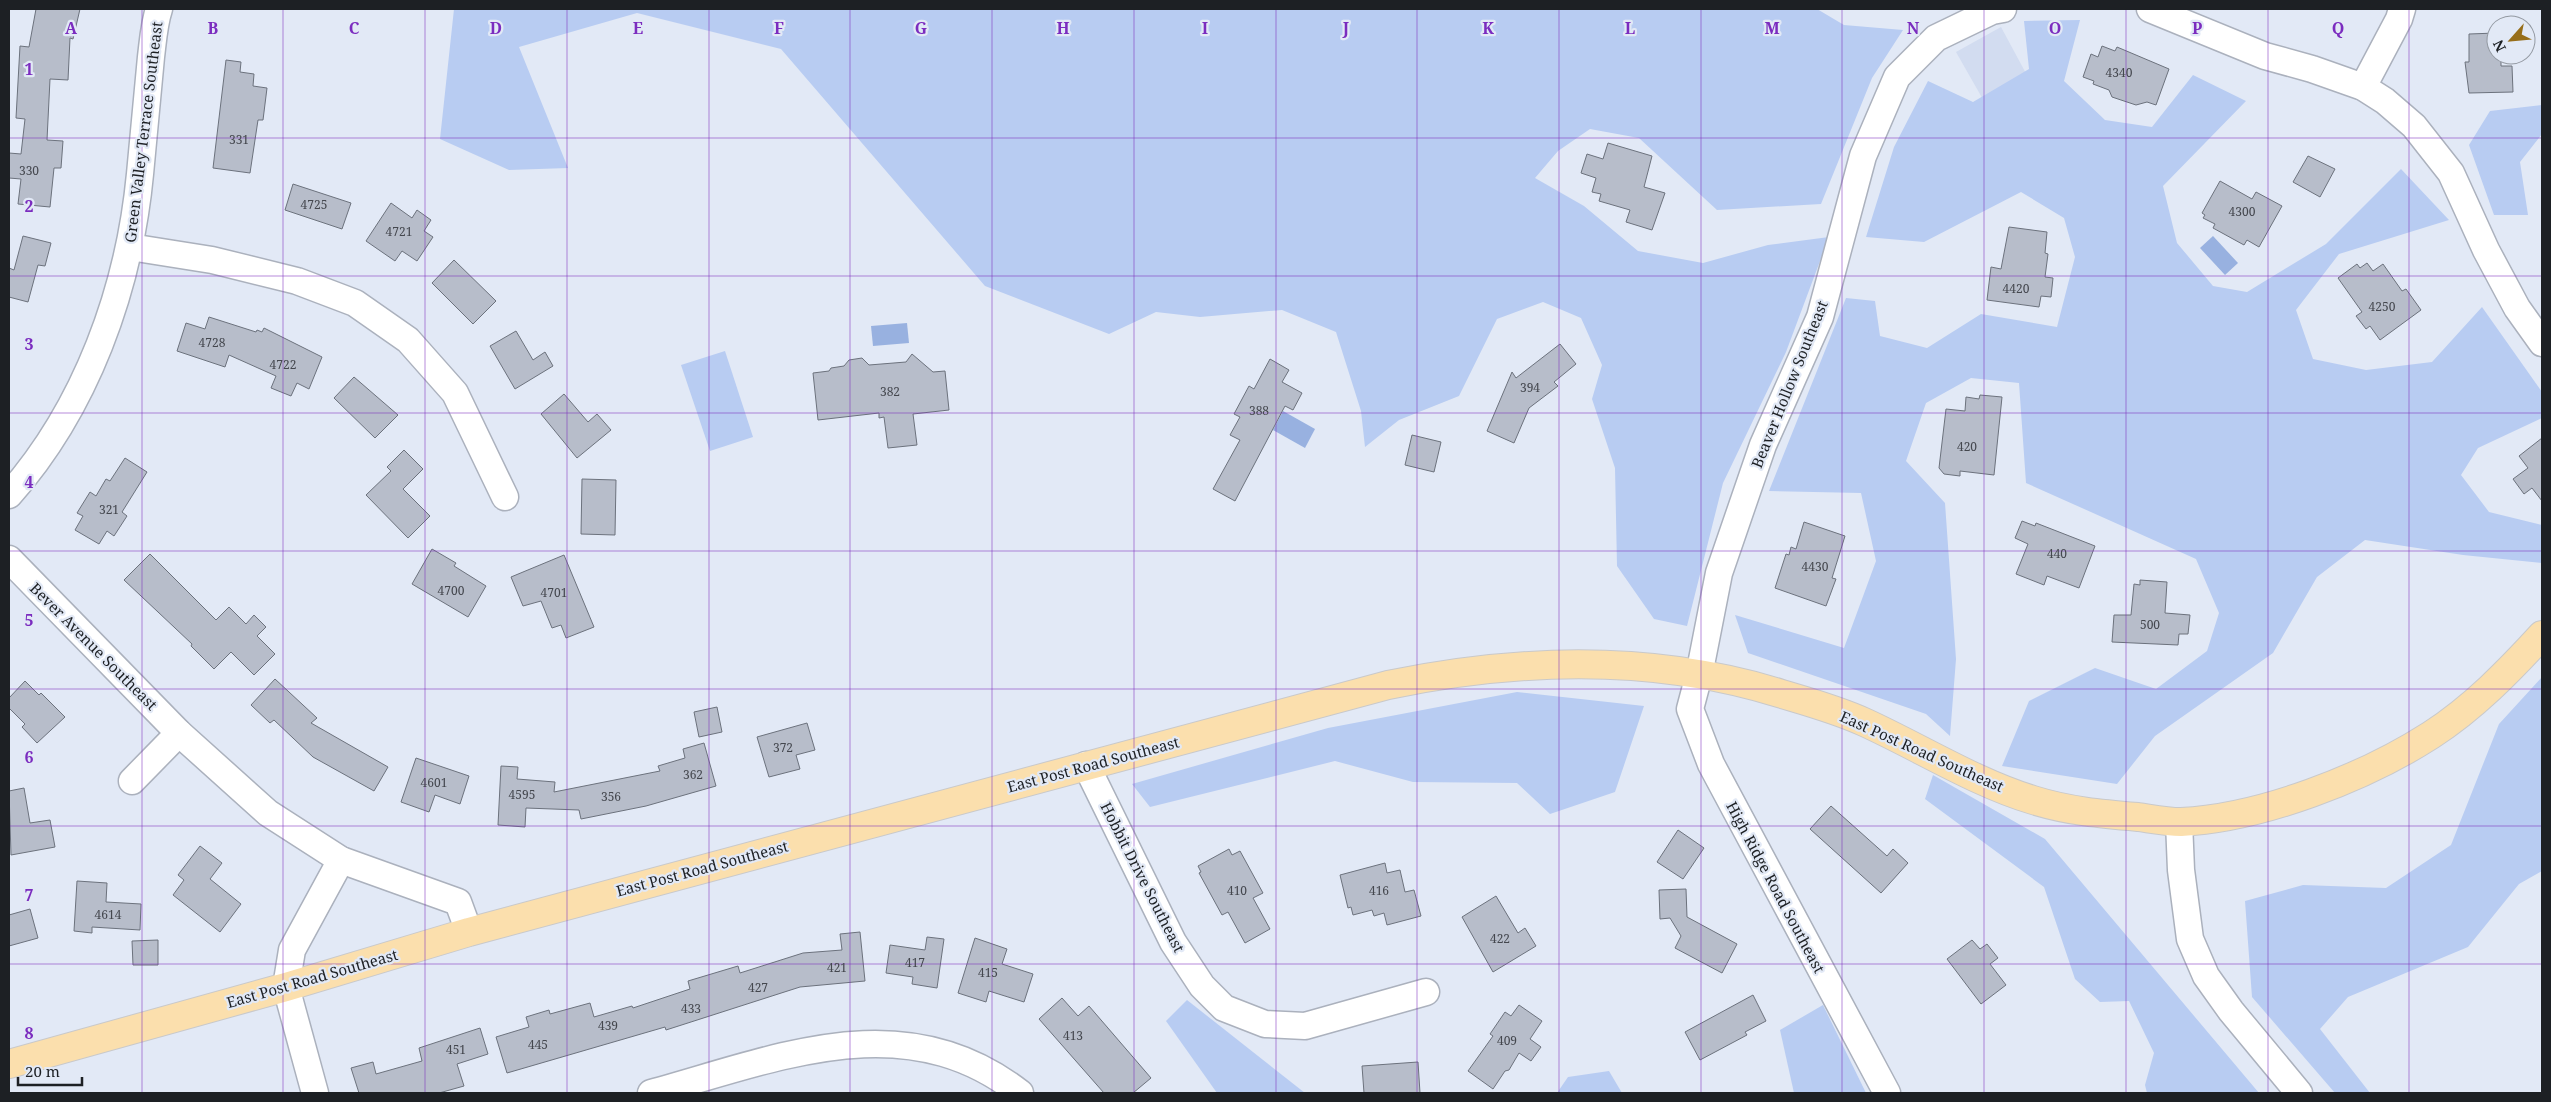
<svg xmlns="http://www.w3.org/2000/svg" width="2551" height="1102" viewBox="0 0 2551 1102" font-family="'Noto Serif',serif">
  <rect width="100%" height="100%" fill="#e2e9f6"/>
  <!-- built -->
  <polygon fill="#d2dcf0" points="2001,27 2029,79 1985,103 1956,52"/>
  <!-- green -->
  <g fill="#b8ccf2">
    <polygon points="454,9 1817,9 1844,25 1903,30 1872,78 1821,204 1717,210 1639,138 1590,129 1558,151 1535,178 1584,206 1638,251 1703,263 1768,245 1829,237 1786,352 1723,483 1687,626 1654,619 1617,566 1615,468 1592,399 1602,365 1581,318 1543,302 1497,319 1459,396 1399,420 1365,447 1361,411 1336,332 1282,310 1200,317 1156,312 1109,334 985,286 781,49 637,13 519,47 568,168 509,170 440,139"/>
    <polygon points="2080,20 2064,81 2105,120 2152,127 2193,75 2246,101 2163,186 2177,243 2213,286 2247,292 2326,244 2401,169 2449,220 2339,254 2296,310 2313,359 2366,370 2432,362 2482,307 2542,392 2542,418 2478,448 2461,475 2489,512 2542,525 2542,563 2463,555 2365,540 2317,577 2273,653 2155,736 2117,784 2002,766 2029,701 2095,668 2156,689 2207,651 2219,613 2196,559 2026,483 2019,383 1971,378 1926,403 1906,461 1945,503 1956,659 1950,736 1926,714 1748,653 1735,615 1844,648 1876,561 1861,493 1769,491 1846,298 1875,301 1880,336 1927,348 1981,314 2057,327 2075,257 2064,218 2021,192 1924,242 1866,237 1894,147 1928,81 1973,102 2029,69 2024,21"/>
    <polygon points="2542,105 2542,134 2520,162 2528,215 2494,215 2469,145 2490,111"/>
    <polygon points="725,351 753,437 710,451 681,365"/>
    <polygon points="2542,677 2542,871 2519,884 2468,947 2348,997 2320,1029 2370,1093 2335,1093 2252,997 2245,901 2303,885 2386,888 2451,845 2499,724"/>
    <polygon points="1517,692 1644,706 1615,792 1550,814 1517,783 1413,782 1335,761 1150,807 1132,784 1328,728"/>
    <polygon points="1933,775 2045,839 2259,1093 2147,1093 2145,1085 2154,1053 2129,1001 2100,1002 2075,979 2044,887 1925,799"/>
    <polygon points="1187,1000 1305,1093 1217,1093 1166,1021"/>
    <polygon points="1823,1005 1866,1093 1794,1093 1780,1030"/>
    <polygon points="1609,1071 1622,1093 1557,1093 1568,1077"/>
  </g>
  <!-- water -->
  <g fill="#98b1e0">
    <polygon points="2213,236 2238,263 2225,275 2200,248"/>
    <polygon points="907,323 909,343 873,346 871,326"/>
    <polygon points="1283,411 1315,429 1305,448 1273,430"/>
  </g>
  <!-- building -->
  <g fill="#b7bdca" stroke="#6c727d">
    <polygon points="36,9 80,9 73,39 70,38 68,80 50,79 47,140 63,141 61,168 54,168 50,207 18,204 21,179 9,178 9,153 21,154 25,119 16,118 20,46 29,47"/>
    <polygon points="2496,33 2496,55 2501,55 2501,66 2512,66 2513,92 2469,93 2465,62 2469,62 2469,34"/>
    <polygon points="2102,46 2115,51 2117,47 2169,69 2156,105 2147,102 2136,105 2112,97 2109,90 2093,84 2094,81 2083,77 2091,54 2098,57"/>
    <polygon points="226,60 241,62 240,72 254,74 253,86 267,88 263,120 258,120 250,173 213,168"/>
    <polygon points="1608,143 1652,156 1644,187 1665,193 1652,230 1626,222 1630,210 1599,201 1601,194 1592,192 1596,178 1581,173 1587,154 1603,159"/>
    <polygon points="2308,156 2335,169 2320,197 2293,182"/>
    <polygon points="2220,181 2252,199 2256,192 2282,206 2259,247 2247,240 2244,245 2213,228 2215,224 2203,218 2205,215 2202,213"/>
    <polygon points="293,184 351,203 342,229 285,210"/>
    <polygon points="391,203 412,218 417,210 431,220 424,231 433,237 417,261 402,251 395,261 366,241"/>
    <polygon points="2009,227 2047,232 2045,253 2048,254 2045,277 2053,278 2051,297 2041,296 2039,307 1987,300 1991,267 2001,269"/>
    <polygon points="23,236 51,243 45,266 38,265 28,302 9,297 9,268 14,270"/>
    <polygon points="454,260 496,301 473,324 432,283"/>
    <polygon points="2367,263 2373,271 2383,264 2402,291 2406,289 2421,310 2380,340 2370,326 2366,329 2356,316 2362,312 2338,278 2357,264 2360,268"/>
    <polygon points="209,317 256,332 257,330 262,332 264,328 322,357 309,389 297,383 291,396 271,388 276,376 229,355 225,367 177,351 186,323 205,329"/>
    <polygon points="516,331 533,360 545,352 553,366 515,389 490,346"/>
    <polygon points="1560,344 1576,364 1554,382 1558,386 1529,408 1514,443 1487,431 1512,372 1516,378"/>
    <polygon points="912,354 933,372 945,371 949,410 913,414 917,445 888,448 884,417 879,418 879,413 818,420 813,373 829,371 831,368 844,366 849,360 862,358 869,365 906,362"/>
    <polygon points="1270,359 1289,370 1282,382 1302,393 1293,410 1285,406 1235,501 1213,489 1240,440 1230,435 1240,417 1234,414 1249,386 1254,389"/>
    <polygon points="354,377 398,415 375,438 334,398"/>
    <polygon points="564,394 588,422 597,414 611,430 577,458 541,414"/>
    <polygon points="1980,395 2002,397 1994,475 1960,471 1960,476 1944,474 1939,468 1946,409 1965,411 1966,397 1979,399"/>
    <polygon points="1412,435 1441,442 1434,472 1405,465"/>
    <polygon points="2542,438 2542,501 2532,488 2524,494 2513,479 2528,468 2519,456"/>
    <polygon points="404,450 423,469 403,489 430,516 408,538 366,495 391,471 387,467"/>
    <polygon points="125,458 147,472 122,512 127,516 114,536 107,531 99,544 75,530 83,516 77,513 90,492 96,496 106,479 110,481"/>
    <polygon points="582,479 616,480 615,535 581,534"/>
    <polygon points="2022,521 2035,526 2036,523 2095,546 2079,588 2047,576 2044,585 2016,574 2028,544 2015,538"/>
    <polygon points="1804,522 1845,536 1832,578 1836,579 1826,606 1775,588 1786,554 1789,555 1791,547 1796,549"/>
    <polygon points="432,549 456,563 454,566 486,586 468,617 412,584"/>
    <polygon points="150,554 216,620 229,607 246,624 254,615 266,627 257,636 275,654 254,675 231,652 214,669 191,646 192,644 124,580"/>
    <polygon points="564,555 594,627 566,638 561,625 552,628 541,601 523,606 511,577"/>
    <polygon points="2140,580 2167,582 2165,613 2190,615 2188,634 2179,634 2178,645 2112,642 2114,615 2131,615 2134,584 2140,585"/>
    <polygon points="275,679 317,718 311,723 388,767 374,791 313,757 274,720 270,723 251,705"/>
    <polygon points="25,681 39,695 41,693 65,717 37,743 22,727 25,724 9,708 9,698"/>
    <polygon points="717,707 722,732 699,737 694,712"/>
    <polygon points="807,723 815,750 796,755 800,769 769,777 757,737"/>
    <polygon points="704,743 716,786 646,806 581,819 579,810 526,808 525,827 498,825 501,766 518,767 517,779 555,782 554,792 660,771 658,766 685,758 683,749"/>
    <polygon points="416,758 469,776 460,804 435,795 429,812 401,802"/>
    <polygon points="24,788 30,823 50,820 55,847 11,855 9,791"/>
    <polygon points="1831,806 1887,856 1893,849 1908,863 1881,893 1810,829"/>
    <polygon points="1678,830 1704,848 1683,879 1657,862"/>
    <polygon points="200,846 222,863 210,879 241,904 220,932 173,895 184,880 178,875"/>
    <polygon points="1229,849 1232,855 1240,851 1263,893 1253,898 1270,929 1245,943 1228,912 1222,915 1199,873 1201,872 1198,866"/>
    <polygon points="1385,863 1387,873 1400,870 1405,892 1414,890 1421,916 1387,925 1384,913 1374,916 1372,910 1353,915 1351,907 1348,908 1340,875"/>
    <polygon points="77,881 107,883 106,902 141,904 140,930 92,927 92,933 74,931"/>
    <polygon points="1686,889 1687,917 1737,944 1722,973 1675,948 1681,936 1670,918 1660,919 1659,890"/>
    <polygon points="1496,896 1518,933 1525,928 1536,946 1493,972 1462,917"/>
    <polygon points="30,909 38,938 9,946 9,915"/>
    <polygon points="860,932 865,981 800,987 666,1030 665,1027 507,1073 496,1037 529,1027 526,1017 549,1010 550,1014 590,1003 594,1017 632,1006 633,1008 690,989 688,981 738,966 740,973 803,953 842,950 840,934"/>
    <polygon points="927,937 944,939 937,988 912,984 913,977 886,973 890,945 925,950"/>
    <polygon points="975,938 1007,949 1002,964 1033,974 1024,1002 989,991 986,1002 958,993"/>
    <polygon points="158,940 158,965 133,965 132,941"/>
    <polygon points="1972,940 1980,949 1987,944 1998,958 1990,964 2006,985 1981,1004 1947,959"/>
    <polygon points="1753,995 1766,1021 1745,1032 1747,1035 1700,1060 1685,1032"/>
    <polygon points="1062,998 1078,1016 1089,1006 1151,1078 1133,1093 1104,1093 1039,1019"/>
    <polygon points="1519,1005 1542,1021 1530,1039 1541,1047 1531,1061 1519,1053 1509,1070 1505,1071 1493,1089 1468,1071 1493,1036 1490,1034 1505,1012 1511,1016"/>
    <polygon points="480,1028 488,1054 457,1064 464,1086 439,1093 359,1093 351,1068 373,1062 376,1074 422,1061 419,1048"/>
    <polygon points="1418,1062 1420,1093 1364,1093 1362,1066"/>
  </g>
  <g fill="none" stroke-linecap="round" stroke-linejoin="round">
    <defs>
      <g id="minor">
        <polyline points="2150,9 2265,56 2312,69 2363,87 2385,101 2414,126 2451,173 2486,250 2517,308 2542,343"/>
        <polyline points="2363,87 2399,19 2402,9"/>
        <polyline points="130,247 212,260 297,281 355,303 408,340 455,393 505,497"/>
        <path d="M9,495C86,408 129,290 140,174C144,135 147,96 151,57C153,41 154,24 159,9"/>
        <polyline points="9,559 179,733 268,813 341,860 458,902 469,932"/>
        <polyline points="1086,765 1173,942 1202,986 1224,1008 1265,1024 1305,1026 1426,992"/>
        <polyline points="132,781 179,733"/>
        <polyline points="2179,822 2181,870 2190,939 2206,976 2231,1011 2299,1093"/>
        <polyline points="315,1093 286,987 292,950 341,860"/>
        <path d="M651,1093C776,1059 904,1002 1020,1093"/>
        <polyline points="1887,1093 1711,764 1690,709 1699,675 1719,573 1763,445 1820,317 1863,156 1897,77 1936,38 1992,11 2003,9"/>
      </g>
      <path id="major" d="M9,1064L286,987L469,932L1388,685C1519,658 1654,654 1782,694C1809,702 1838,710 1864,722C1919,747 1976,783 2033,800C2068,811 2102,814 2138,817C2152,819 2167,822 2181,822C2261,818 2364,778 2431,735C2473,708 2509,671 2542,635"/>
    </defs>
    <!-- minor casing -->
    <use href="#minor" stroke="#abb1bd" stroke-width="29"/>
    <!-- major casing -->
    <use href="#major" stroke="#c9c9ca" stroke-width="30"/>
    <!-- minor -->
    <use href="#minor" stroke="#fff" stroke-width="26"/>
    <!-- major -->
    <use href="#major" stroke="#fbdfad" stroke-width="28"/>
  </g>
  <!-- grid -->
  <path fill="none" stroke="#7b2cbf" stroke-width="1" stroke-opacity="0.55" d="M142,9V1093M283,9V1093M425,9V1093M567,9V1093M709,9V1093M850,9V1093M992,9V1093M1134,9V1093M1276,9V1093M1417,9V1093M1559,9V1093M1701,9V1093M1842,9V1093M1984,9V1093M2126,9V1093M2268,9V1093M2409,9V1093M9,138H2542M9,276H2542M9,413H2542M9,551H2542M9,689H2542M9,826H2542M9,964H2542"/>
  <g text-anchor="middle" dominant-baseline="central" stroke-width="4.5" stroke-linejoin="round" paint-order="stroke">
    <!-- number labels -->
    <g font-size="12" fill="#44474e">
      <text x="2119" y="72">4340</text>
      <text x="239" y="139">331</text>
      <text x="29" y="170">330</text>
      <text x="314" y="204">4725</text>
      <text x="2242" y="211">4300</text>
      <text x="399" y="231">4721</text>
      <text x="2016" y="288">4420</text>
      <text x="2382" y="306">4250</text>
      <text x="212" y="342">4728</text>
      <text x="283" y="364">4722</text>
      <text x="1530" y="387">394</text>
      <text x="890" y="391">382</text>
      <text x="1259" y="410">388</text>
      <text x="1967" y="446">420</text>
      <text x="109" y="509">321</text>
      <text x="2057" y="553">440</text>
      <text x="1815" y="566">4430</text>
      <text x="451" y="590">4700</text>
      <text x="554" y="592">4701</text>
      <text x="2150" y="624">500</text>
      <text x="783" y="747">372</text>
      <text x="693" y="774">362</text>
      <text x="434" y="782">4601</text>
      <text x="522" y="794">4595</text>
      <text x="611" y="796">356</text>
      <text x="1237" y="890">410</text>
      <text x="1379" y="890">416</text>
      <text x="108" y="914">4614</text>
      <text x="1500" y="938">422</text>
      <text x="915" y="962">417</text>
      <text x="837" y="967">421</text>
      <text x="988" y="972">415</text>
      <text x="758" y="987">427</text>
      <text x="691" y="1008">433</text>
      <text x="608" y="1025">439</text>
      <text x="1073" y="1035">413</text>
      <text x="1507" y="1040">409</text>
      <text x="538" y="1044">445</text>
      <text x="456" y="1049">451</text>
    </g>
    <!-- street labels -->
    <g font-size="15" fill="#1d2024" stroke="#e2e9f6">
      <text transform="translate(143 132) rotate(-83)">Green Valley Terrace Southeast</text>
      <text transform="translate(1789 384) rotate(-68)">Beaver Hollow Southeast</text>
      <text transform="translate(94 646) rotate(45)">Bever Avenue Southeast</text>
      <text transform="translate(1922 751) rotate(24)">East Post Road Southeast</text>
      <text transform="translate(1093 764) rotate(-15)">East Post Road Southeast</text>
      <text transform="translate(702 868) rotate(-15)">East Post Road Southeast</text>
      <text transform="translate(1143 877) rotate(63)">Hobbit Drive Southeast</text>
      <text transform="translate(1776 887) rotate(62)">High Ridge Road Southeast</text>
      <text transform="translate(312 978) rotate(-16)">East Post Road Southeast</text>
    </g>
  </g>
  <g font-size="16" text-anchor="middle" font-weight="bold" fill="#7b2cbf" stroke="#e2e9f6" stroke-width="4.5" stroke-linejoin="round" paint-order="stroke">
    <text x="71" y="34">A</text>
    <text x="213" y="34">B</text>
    <text x="354" y="34">C</text>
    <text x="496" y="34">D</text>
    <text x="638" y="34">E</text>
    <text x="779" y="34">F</text>
    <text x="921" y="34">G</text>
    <text x="1063" y="34">H</text>
    <text x="1205" y="34">I</text>
    <text x="1346" y="34">J</text>
    <text x="1488" y="34">K</text>
    <text x="1630" y="34">L</text>
    <text x="1772" y="34">M</text>
    <text x="1913" y="34">N</text>
    <text x="2055" y="34">O</text>
    <text x="2197" y="34">P</text>
    <text x="2338" y="34">Q</text>
    <text x="29" y="75">1</text>
    <text x="29" y="212">2</text>
    <text x="29" y="350">3</text>
    <text x="29" y="488">4</text>
    <text x="29" y="626">5</text>
    <text x="29" y="763">6</text>
    <text x="29" y="901">7</text>
    <text x="29" y="1039">8</text>
  </g>
  <!-- border -->
  <rect width="2551" height="1102" fill="none" stroke="#1d2024" stroke-width="20"/>
  <!-- north arrow -->
  <g transform="translate(2511 40) rotate(243)"><circle r="24" fill="#e2e9f6" stroke="#9399a2"/>
  <path d="M0-4L9 19L0 12L-9 19Z" fill="#976e1a"/>
  <text y="-8" font-size="14" font-weight="bold" text-anchor="middle" fill="#1d2024">N</text>
  </g>
  <!-- scale -->
  <path d="M18 1077v8h64v-8" fill="none" stroke="#1d2024" stroke-width="2.5"/>
  <text x="25" y="1077" font-size="15" fill="#1d2024" stroke="#e2e9f6" stroke-width="4" paint-order="stroke">20 m</text>
</svg>
